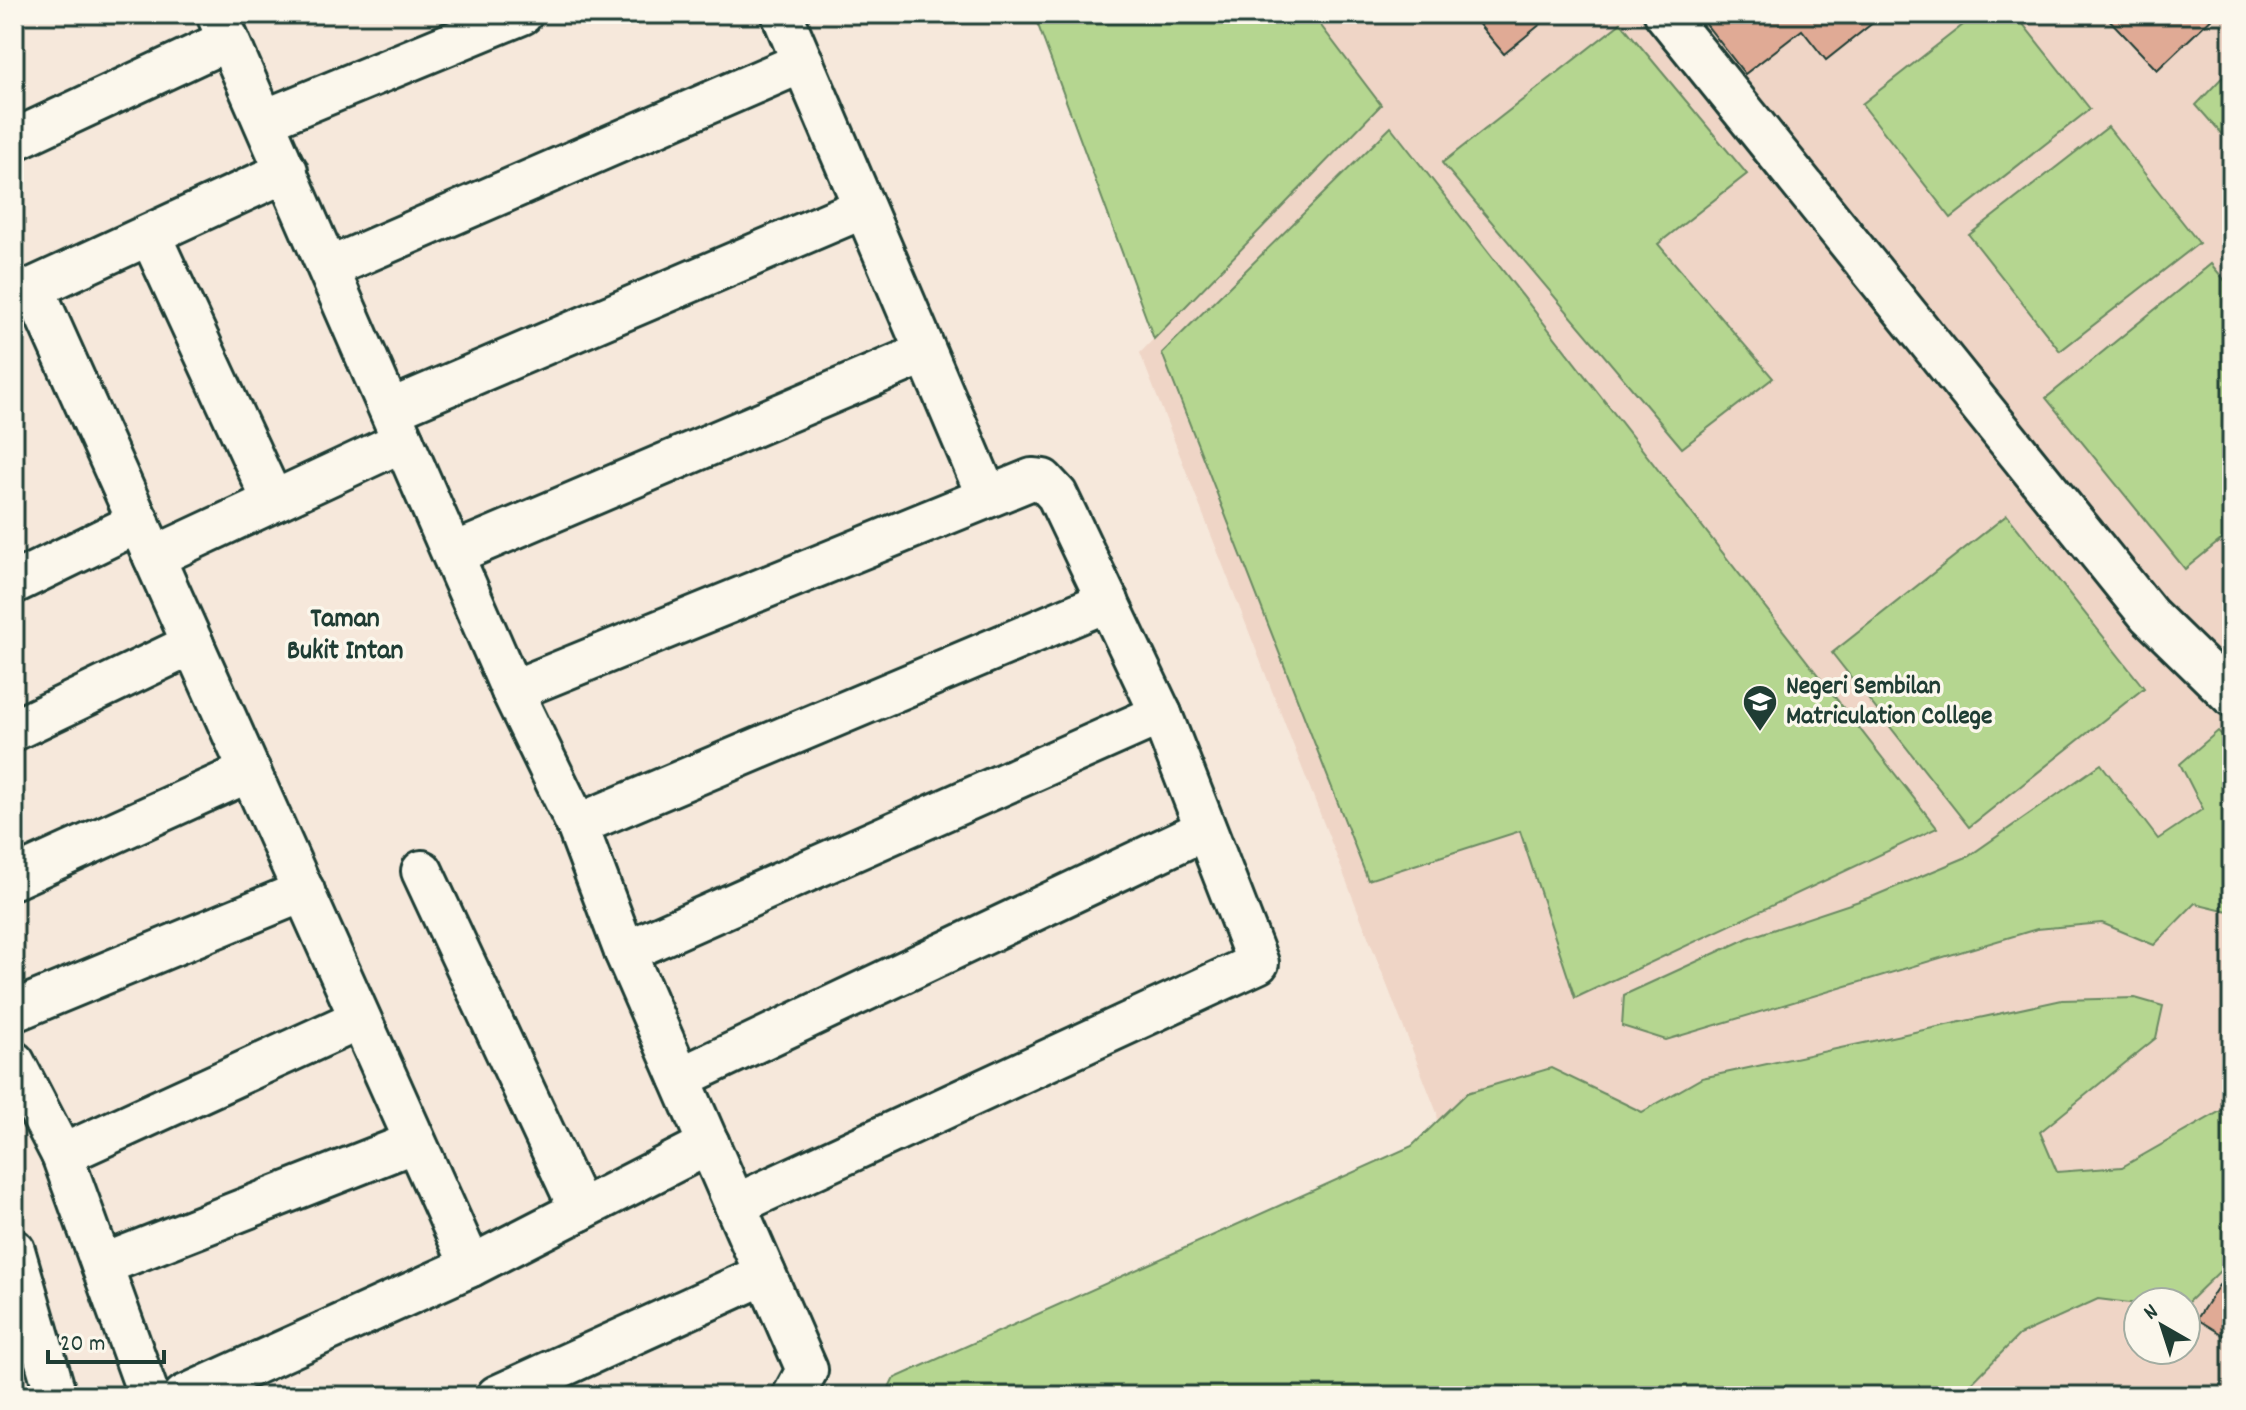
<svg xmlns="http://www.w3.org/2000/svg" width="2246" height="1410" viewBox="0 0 2246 1410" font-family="Dekko,sans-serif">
  <rect width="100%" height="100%" fill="#f6e8db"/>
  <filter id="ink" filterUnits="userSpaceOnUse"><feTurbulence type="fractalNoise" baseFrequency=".0125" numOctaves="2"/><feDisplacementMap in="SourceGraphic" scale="16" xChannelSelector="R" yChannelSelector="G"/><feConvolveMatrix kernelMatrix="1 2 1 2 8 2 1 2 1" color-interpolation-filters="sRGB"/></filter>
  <g filter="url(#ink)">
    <!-- built -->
    <path fill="#efd5c6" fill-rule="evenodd" d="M1312,14H2232V1396H1464L1437,1113L1140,353L1381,105ZM2138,1302H2186V1350H2138Z"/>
    <!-- green -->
    <g fill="#b5d690" stroke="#6a8a62" stroke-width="2">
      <polygon points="1034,14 1312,14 1381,105 1154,339"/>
      <polygon points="1977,14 2015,14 2090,109 1951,218 1862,104"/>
      <polygon points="1621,23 1747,174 1658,244 1773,378 1682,448 1442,163"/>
      <polygon points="2232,67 2232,146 2196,105"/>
      <polygon points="1391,127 1937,828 1575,998 1520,831 1368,880 1162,353"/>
      <polygon points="2108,127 2199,243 2060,351 1969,235"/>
      <polygon points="2211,264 2232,289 2232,531 2185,569 2046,398"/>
      <polygon points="2007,515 2144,688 1969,827 1832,653"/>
      <polygon points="2218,731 2232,745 2232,912 2195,903 2154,945 2102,923 2037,929 1666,1040 1622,1026 1624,995 1748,938 1874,896 1969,856 2101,764 2158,839 2203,809 2180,764"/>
      <polygon points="2135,998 2163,1006 2156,1038 2040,1132 2057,1172 2122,1167 2226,1108 2232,1112 2232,1277 2223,1268 2186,1304 2138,1304 2098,1299 2019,1335 1959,1396 885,1396 893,1379 1412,1146 1467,1093 1551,1068 1642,1112 1702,1078 2062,1000"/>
    </g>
    <!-- building -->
    <g fill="#e0aa95" stroke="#1f3d34" stroke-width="2">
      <polygon points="1486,14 1553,14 1504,54 1477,22"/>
      <polygon points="1698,14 1884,14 1826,60 1802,30 1745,74"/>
      <polygon points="2104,14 2216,14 2157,70"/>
      <polygon points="2219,1285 2232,1293 2232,1328 2226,1337 2197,1319"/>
    </g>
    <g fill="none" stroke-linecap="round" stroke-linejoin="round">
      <defs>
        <g id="minor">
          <polyline points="217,14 512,691 577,825 625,952 807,1370 793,1396"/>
          <polyline points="782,14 987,496"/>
          <polyline points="1665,14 2149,615 2232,696"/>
          <polyline points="265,120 522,14"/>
          <polyline points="14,140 228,40"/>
          <polyline points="150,235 273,501"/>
          <polyline points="329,268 803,62"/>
          <polyline points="34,289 471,1266"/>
          <polyline points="14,297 287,171"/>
          <polyline points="390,410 863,208"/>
          <polyline points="453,554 925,353"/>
          <polyline points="154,557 403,441"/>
          <polyline points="14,583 139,522"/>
          <polyline points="512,691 1032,479 1043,480 1057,495 1161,714 1258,963 735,1205"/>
          <polyline points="14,730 193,644"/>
          <polyline points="577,825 1108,601"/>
          <polyline points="422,871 580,1210"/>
          <polyline points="14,878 250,771"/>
          <polyline points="625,952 1161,714"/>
          <polyline points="14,1011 304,891"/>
          <polyline points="14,1062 62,1155 149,1396"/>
          <polyline points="680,1078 1204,830"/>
          <polyline points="62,1155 360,1019"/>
          <polyline points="14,1250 56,1396"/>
          <polyline points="102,1265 415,1142"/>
          <polyline points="184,1396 471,1266 709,1144"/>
          <polyline points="497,1396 765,1274"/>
        </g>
      </defs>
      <!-- minor casing -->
      <use href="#minor" stroke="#1f3d34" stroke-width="46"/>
      <!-- minor -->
      <use href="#minor" stroke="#fbf7ec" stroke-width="40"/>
    </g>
  </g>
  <!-- icons -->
  <defs>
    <symbol id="university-pin" viewBox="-11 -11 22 30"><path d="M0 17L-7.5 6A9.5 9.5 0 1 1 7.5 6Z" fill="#1f3d34" stroke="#fbf7ec"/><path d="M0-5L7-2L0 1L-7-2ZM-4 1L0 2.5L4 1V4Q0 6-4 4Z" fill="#fff"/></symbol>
  </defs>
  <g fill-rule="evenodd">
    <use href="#university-pin" x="1740" y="682" width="40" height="54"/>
  </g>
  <g text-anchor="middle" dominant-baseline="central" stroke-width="7" stroke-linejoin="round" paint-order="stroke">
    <!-- poi labels -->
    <g font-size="26" font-weight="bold" fill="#1f3d34" stroke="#fbf7ec" text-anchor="start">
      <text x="1786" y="687">Negeri Sembilan<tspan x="1786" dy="30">Matriculation College</tspan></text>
    </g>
    <!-- neighbourhood labels -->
    <g font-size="28" font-weight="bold" fill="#1f3d34" stroke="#fbf7ec">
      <text x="345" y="621">Taman<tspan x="345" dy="32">Bukit Intan</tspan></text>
    </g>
  </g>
  <!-- margin -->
  <rect width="2246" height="1410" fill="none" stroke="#fbf7ec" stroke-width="48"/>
  <rect x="24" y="24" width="2198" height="1362" fill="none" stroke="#1f3d34" stroke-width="3" filter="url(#ink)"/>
  <!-- north arrow -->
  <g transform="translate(2162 1326) rotate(321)"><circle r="38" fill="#fbf7ec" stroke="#a3ada2" stroke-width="2"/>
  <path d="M0-6L14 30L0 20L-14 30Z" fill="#1f3d34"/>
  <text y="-12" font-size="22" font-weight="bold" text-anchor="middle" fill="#1f3d34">N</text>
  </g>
  <!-- scale -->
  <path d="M48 1350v12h116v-12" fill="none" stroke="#1f3d34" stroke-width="4"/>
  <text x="60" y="1350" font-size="24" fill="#1f3d34" stroke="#fbf7ec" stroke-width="6" paint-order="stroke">20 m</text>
</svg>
